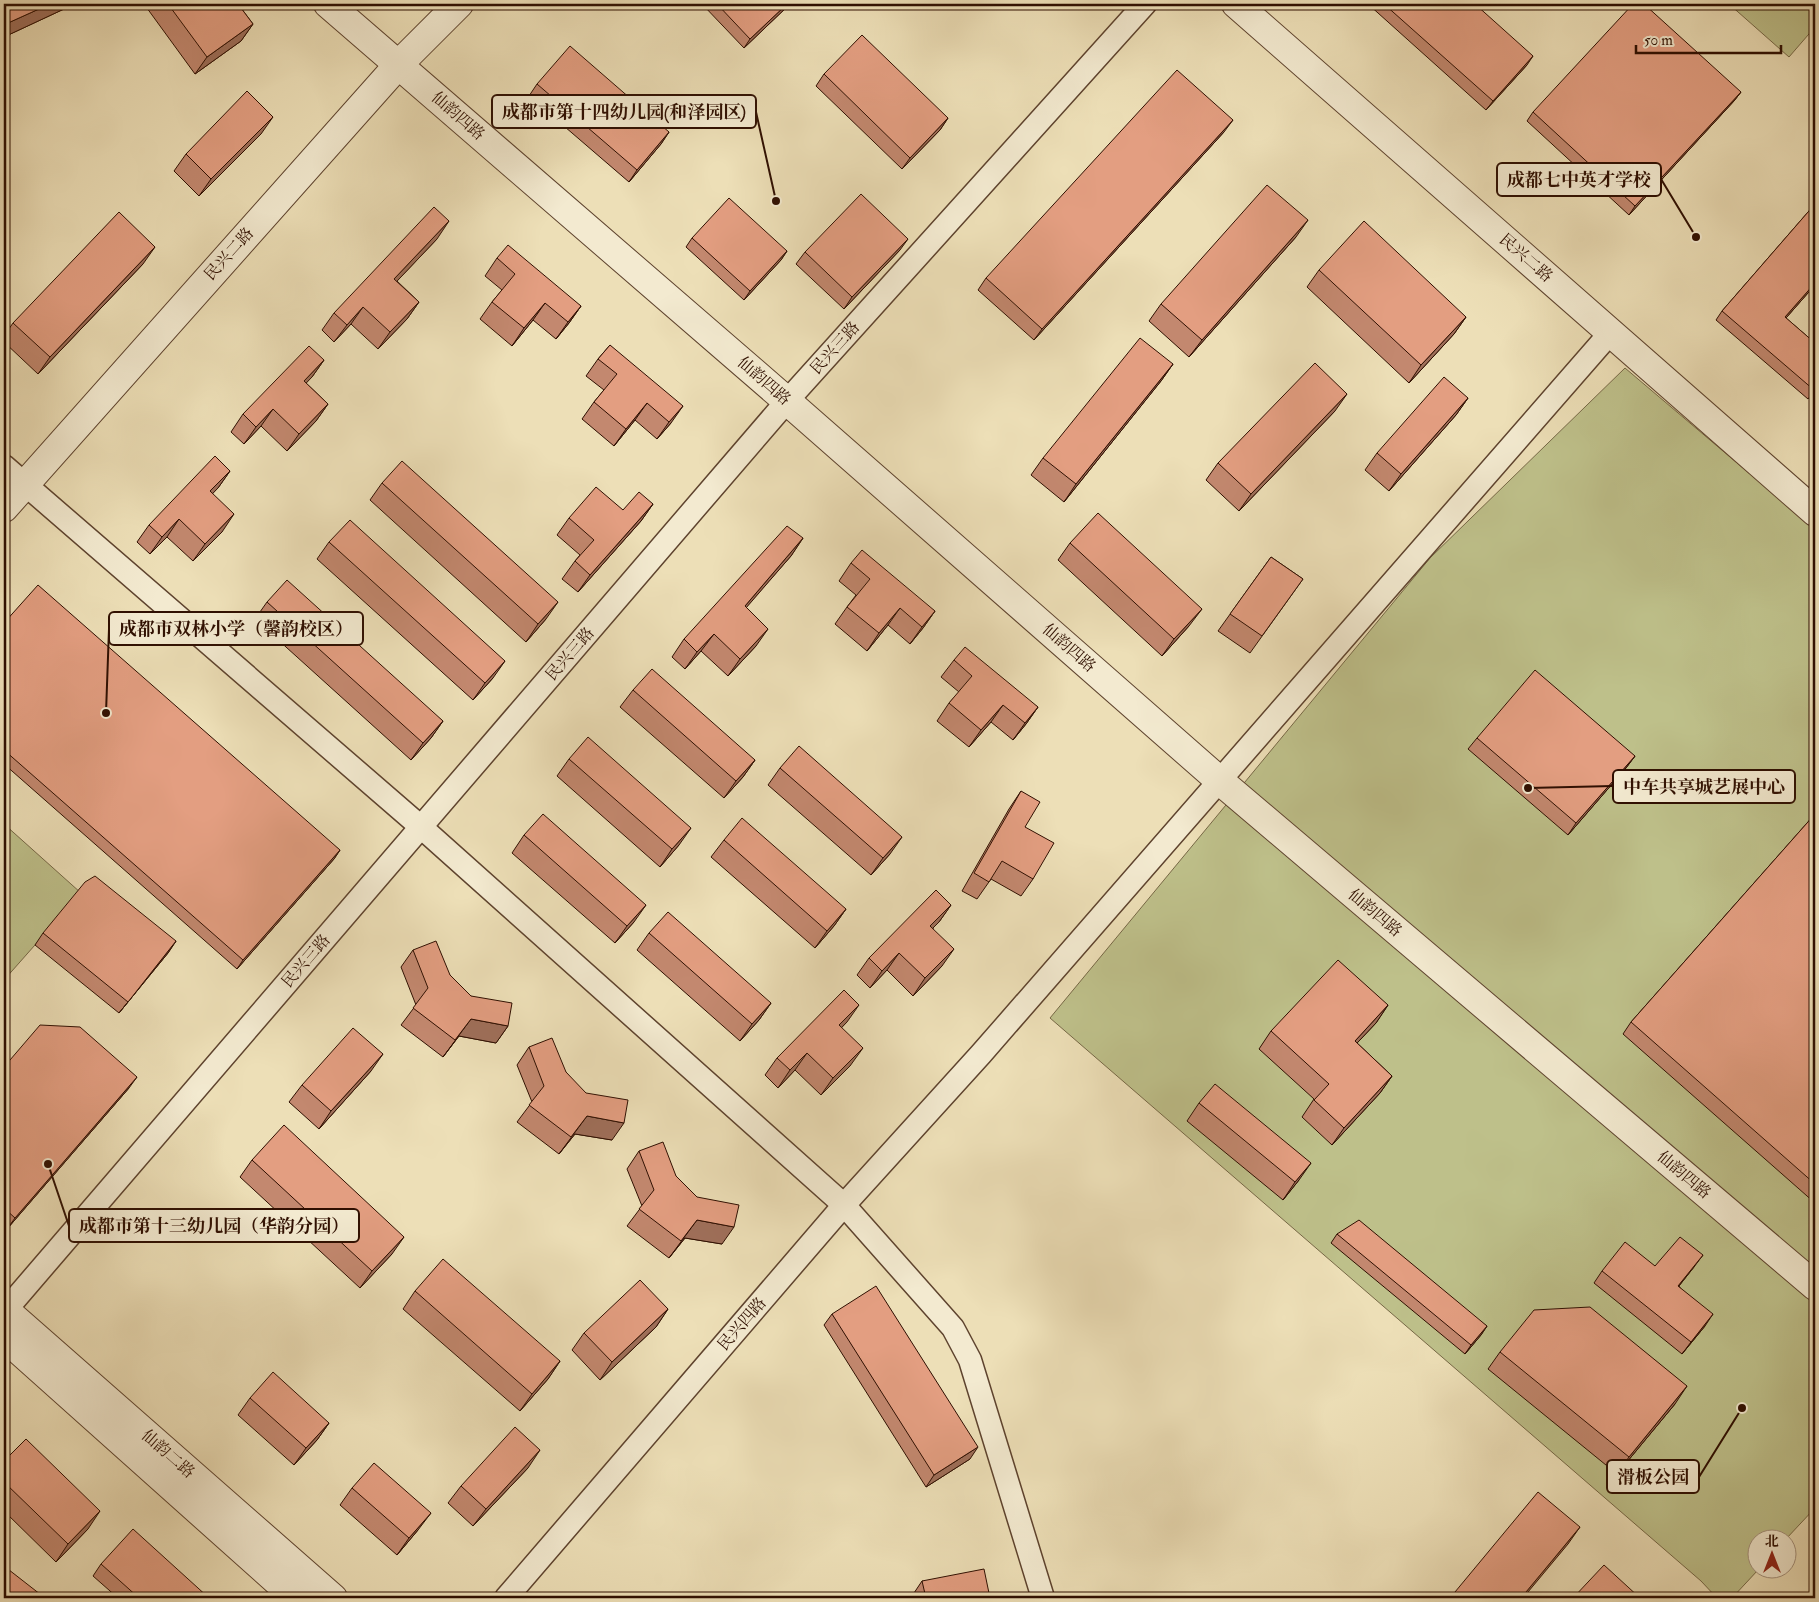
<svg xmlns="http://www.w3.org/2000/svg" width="1819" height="1602" viewBox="0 0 1819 1602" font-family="'IM FELL Double Pica','Noto Serif SC',serif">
  <rect width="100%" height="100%" fill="#eddfb7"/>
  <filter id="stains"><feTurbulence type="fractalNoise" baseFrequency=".004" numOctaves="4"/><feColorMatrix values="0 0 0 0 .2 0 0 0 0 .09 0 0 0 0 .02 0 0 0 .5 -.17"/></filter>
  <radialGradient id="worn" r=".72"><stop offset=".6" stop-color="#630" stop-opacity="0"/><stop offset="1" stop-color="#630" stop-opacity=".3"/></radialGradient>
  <!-- green -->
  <g fill="#bec08a" stroke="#766846">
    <polygon points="1729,4 1815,4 1815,27 1789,57"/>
    <polygon points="1625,368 1815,529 1815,1508 1786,1539 1756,1540 1756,1570 1758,1570 1732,1598 1717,1598 1701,1581 1050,1018 1430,558"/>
    <polygon points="4,824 81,893 4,980"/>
  </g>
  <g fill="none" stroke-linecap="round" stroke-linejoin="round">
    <defs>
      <g id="minor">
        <polyline points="4,466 421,827 844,1205 953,1328 970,1360 1043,1598"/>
        <polyline points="4,1312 787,401 1145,4"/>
        <polyline points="506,1598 844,1205 981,1054 1611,332"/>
      </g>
      <g id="tertiary">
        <polyline points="328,4 787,401 1220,781 1815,1286"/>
        <polyline points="1236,4 1815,512"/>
        <polyline points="4,508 399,64 459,4"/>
        <polyline points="4,1309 333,1598"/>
        <polyline points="4,1337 296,1598"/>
      </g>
    </defs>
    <!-- minor casing -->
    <use href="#minor" stroke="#5e432e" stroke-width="25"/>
    <!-- tertiary casing -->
    <use href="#tertiary" stroke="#5e432e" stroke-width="30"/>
    <!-- minor -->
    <use href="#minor" stroke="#f3ead0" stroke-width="22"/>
    <!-- tertiary -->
    <use href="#tertiary" stroke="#f3ead0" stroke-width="28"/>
  </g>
  <!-- wall -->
  <g fill="#c3886f" stroke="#2f0f01">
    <polygon points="4,4 68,4 64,9 4,37"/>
    <polygon points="144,4 238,4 253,24 241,41 195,74"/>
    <polygon points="702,4 790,4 744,48"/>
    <polygon points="1368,4 1475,4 1527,65 1486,110"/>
    <polygon points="1556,4 1564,4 1560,8"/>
    <polygon points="824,74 948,118 940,130 902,169 816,86"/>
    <polygon points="537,84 669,132 661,144 629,182 529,96"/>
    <polygon points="1741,92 1734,101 1629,215 1527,121 1533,112"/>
    <polygon points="1224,132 1034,340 978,290 986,278"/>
    <polygon points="261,134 199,196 174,171 186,154"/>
    <polygon points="1815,204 1815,285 1786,318 1815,343 1815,390 1808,399 1716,320 1722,311"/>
    <polygon points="1296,237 1189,357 1149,321 1161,304"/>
    <polygon points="692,238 787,251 781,260 744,300 686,247"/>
    <polygon points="437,239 397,281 419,302 407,319 378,349 351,324 334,342 322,330 334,313"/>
    <polygon points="900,250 844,309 796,264 805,252"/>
    <polygon points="497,258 581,306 569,323 556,339 533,320 512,346 480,319 492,302 502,290 485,276"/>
    <polygon points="143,264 38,374 4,342 4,336 13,323"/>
    <polygon points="1319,270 1466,317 1454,334 1409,383 1307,287"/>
    <polygon points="610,345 671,423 657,439 635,420 614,446 582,419 594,402 604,390 586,376 598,359"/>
    <polygon points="324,360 312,377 306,383 328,404 316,421 287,451 261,426 244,444 231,432 243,414"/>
    <polygon points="1173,364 1161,381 1064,502 1031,475 1043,458"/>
    <polygon points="1468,398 1456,415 1389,491 1365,470 1377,453"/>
    <polygon points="1335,411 1239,511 1206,480 1218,463"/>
    <polygon points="230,471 218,488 212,494 222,532 193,561 167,537 150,554 137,542 149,525"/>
    <polygon points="382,483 546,619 526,642 370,500"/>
    <polygon points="653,504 641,521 578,592 562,579 575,561 580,555 557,535 569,518 623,510"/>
    <polygon points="803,538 791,556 746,607 756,646 728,676 701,651 685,669 672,657 684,639"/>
    <polygon points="329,542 493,678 473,700 317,559"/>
    <polygon points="1070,543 1189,626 1162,656 1058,560"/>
    <polygon points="1271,557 1303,579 1250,653 1218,631"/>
    <polygon points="851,563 935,611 923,628 910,644 888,625 867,651 835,624 847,607 856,595 839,581"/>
    <polygon points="267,602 443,721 431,738 411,760 255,619"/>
    <polygon points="4,623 340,850 334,859 237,969 4,764"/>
    <polygon points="954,660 1038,707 1026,724 1013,740 991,722 969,747 937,721 949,703 959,692 941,677"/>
    <polygon points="633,690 755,760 743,777 724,798 620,707"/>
    <polygon points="1477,738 1635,756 1626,768 1568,835 1468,749"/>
    <polygon points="569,759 679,845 660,867 557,776"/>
    <polygon points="780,768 890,854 871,875 768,785"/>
    <polygon points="1021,791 1025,827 1033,879 1021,896 991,879 977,899 962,891 1009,809"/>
    <polygon points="1815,814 1815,1203 1623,1034 1631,1022"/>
    <polygon points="524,835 634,922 615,943 512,853"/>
    <polygon points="724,840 846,909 834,926 815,948 711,857"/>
    <polygon points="951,905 939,922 933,928 942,966 913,996 887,970 870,988 857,975 869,958"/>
    <polygon points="43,933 176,941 168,953 119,1013 35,945"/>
    <polygon points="649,933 771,1003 759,1020 740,1041 637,950"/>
    <polygon points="413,950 450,975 471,996 508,1026 496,1043 459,1036 443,1057 401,1025 416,1005 401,967"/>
    <polygon points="1388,1005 1376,1023 1357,1043 1392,1076 1380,1093 1332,1145 1302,1117 1314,1099 1259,1049 1271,1031"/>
    <polygon points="847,1022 841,1028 850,1066 821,1095 795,1070 778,1088 765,1075 777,1058"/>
    <polygon points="529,1047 566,1072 612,1140 575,1134 559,1154 517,1122 532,1102 517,1065"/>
    <polygon points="4,1067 129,1088 7,1229 4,1227"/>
    <polygon points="371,1071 319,1129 289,1102 302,1085"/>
    <polygon points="1199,1103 1299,1180 1283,1200 1187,1121"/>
    <polygon points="639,1151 676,1176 697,1197 722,1244 685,1238 669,1258 627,1226 642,1206 627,1169"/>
    <polygon points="252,1160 392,1254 360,1288 240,1177"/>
    <polygon points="1337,1234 1487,1326 1481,1335 1465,1354 1331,1243"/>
    <polygon points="1655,1266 1694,1267 1679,1286 1705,1326 1682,1354 1594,1283 1602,1271"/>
    <polygon points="415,1291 560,1361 548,1379 520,1411 403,1309"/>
    <polygon points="668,1309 656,1327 600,1380 572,1350 584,1333"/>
    <polygon points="832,1314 970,1459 926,1487 824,1325"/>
    <polygon points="1500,1352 1675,1404 1617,1474 1488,1369"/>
    <polygon points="250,1398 329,1423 317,1440 294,1465 238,1415"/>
    <polygon points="4,1461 88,1529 56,1562 4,1511"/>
    <polygon points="528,1468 473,1526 448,1503 461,1486"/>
    <polygon points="352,1488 418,1530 397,1555 340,1505"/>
    <polygon points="101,1564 209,1598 118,1598 93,1576"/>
    <polygon points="922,1581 990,1598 915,1598 914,1593"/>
  </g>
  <!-- shaded-wall -->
  <g fill="#9f6f5a" stroke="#2f0f01">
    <polygon points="50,4 68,4 64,9 4,37 4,30 8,23"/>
    <polygon points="787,4 790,4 744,48 750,39"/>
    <polygon points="253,24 241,41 195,74 207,57"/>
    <polygon points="1533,56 1527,65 1486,110 1493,101"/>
    <polygon points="1741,92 1734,101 1629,215 1635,206"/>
    <polygon points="273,117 261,134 199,196 211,179"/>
    <polygon points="948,118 940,130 902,169 910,158"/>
    <polygon points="1233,120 1224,132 1034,340 1042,329"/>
    <polygon points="669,132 661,144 629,182 637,170"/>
    <polygon points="1308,220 1296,237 1189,357 1202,340"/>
    <polygon points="449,221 437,239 382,297 394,279"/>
    <polygon points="908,239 900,250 844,309 852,297"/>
    <polygon points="155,247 143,264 38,374 50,357"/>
    <polygon points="787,251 781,260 744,300 750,291"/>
    <polygon points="1815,283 1815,285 1779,326 1785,317"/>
    <polygon points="419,302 407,319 378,349 390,332"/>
    <polygon points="545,303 533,320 512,346 524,328"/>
    <polygon points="581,306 569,323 556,339 568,322"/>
    <polygon points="363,307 351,324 334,342 347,325"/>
    <polygon points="1466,317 1454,334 1409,383 1421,365"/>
    <polygon points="324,360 312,377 292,398 304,381"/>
    <polygon points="1173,364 1161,381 1064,502 1076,484"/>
    <polygon points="1347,394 1335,411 1239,511 1251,494"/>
    <polygon points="1468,398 1456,415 1389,491 1401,474"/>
    <polygon points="647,403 635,420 614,446 626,429"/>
    <polygon points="328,404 316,421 287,451 299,434"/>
    <polygon points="683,406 671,423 657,439 669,422"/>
    <polygon points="273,409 261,426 244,444 256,427"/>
    <polygon points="230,471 218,488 198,509 210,491"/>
    <polygon points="653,504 641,521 578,592 590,575"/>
    <polygon points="234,514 222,532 193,561 205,544"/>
    <polygon points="179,519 167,537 150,554 162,537"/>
    <polygon points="803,538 791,556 733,623 745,606"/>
    <polygon points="558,602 546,619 526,642 538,624"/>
    <polygon points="900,608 888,625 867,651 879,633"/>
    <polygon points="1202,609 1189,626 1162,656 1174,639"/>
    <polygon points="935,611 923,628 910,644 922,627"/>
    <polygon points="768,629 756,646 728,676 740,659"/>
    <polygon points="714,634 701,651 685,669 697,652"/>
    <polygon points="505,661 493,678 473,700 485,683"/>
    <polygon points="1003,705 991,722 969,747 981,730"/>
    <polygon points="1038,707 1026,724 1013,740 1025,723"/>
    <polygon points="443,721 431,738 411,760 423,743"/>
    <polygon points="1635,756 1626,768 1568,835 1576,823"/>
    <polygon points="755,760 743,777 724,798 736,781"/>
    <polygon points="691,828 679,845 660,867 672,849"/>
    <polygon points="902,837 890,854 871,875 883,858"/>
    <polygon points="340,850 334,859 237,969 243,960"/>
    <polygon points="646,905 634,922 615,943 627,926"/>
    <polygon points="951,905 939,922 918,943 930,926"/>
    <polygon points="846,909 834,926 815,948 827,931"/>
    <polygon points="176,941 168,953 119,1013 128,1002"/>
    <polygon points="954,949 942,966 913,996 925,978"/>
    <polygon points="899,953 887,970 870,988 882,971"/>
    <polygon points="771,1003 759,1020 740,1041 752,1024"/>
    <polygon points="859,1005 847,1022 827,1043 839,1025"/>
    <polygon points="1388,1005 1376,1023 1343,1058 1355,1041"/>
    <polygon points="471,1019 508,1026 496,1043 459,1036 443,1057"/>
    <polygon points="863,1048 850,1066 821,1095 833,1078"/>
    <polygon points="807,1053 795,1070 778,1088 790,1070"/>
    <polygon points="383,1054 371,1071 319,1129 331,1111"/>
    <polygon points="1392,1076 1380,1093 1332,1145 1344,1128"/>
    <polygon points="137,1077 129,1088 7,1229 15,1218"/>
    <polygon points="587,1116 624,1123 612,1140 575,1134 559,1154"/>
    <polygon points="1311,1163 1299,1180 1283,1200 1295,1182"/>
    <polygon points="697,1220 734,1227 722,1244 685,1238 669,1258"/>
    <polygon points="404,1237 392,1254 360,1288 372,1271"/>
    <polygon points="1703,1255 1694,1267 1670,1297 1678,1286"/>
    <polygon points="668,1309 656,1327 600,1380 612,1362"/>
    <polygon points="1713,1314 1705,1326 1682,1354 1691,1342"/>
    <polygon points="1487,1326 1481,1335 1465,1354 1471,1345"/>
    <polygon points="560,1361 548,1379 520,1411 532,1394"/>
    <polygon points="1687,1386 1675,1404 1617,1474 1629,1457"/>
    <polygon points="329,1423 317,1440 294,1465 306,1448"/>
    <polygon points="978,1447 970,1459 926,1487 934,1475"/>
    <polygon points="540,1450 528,1468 473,1526 486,1509"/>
    <polygon points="100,1511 88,1529 56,1562 68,1544"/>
    <polygon points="431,1513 418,1530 397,1555 409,1538"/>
    <polygon points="1580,1527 1568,1544 1523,1598 1521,1598"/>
  </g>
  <!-- building -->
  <g fill="#e39e81" stroke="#2f0f01">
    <polygon points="4,4 50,4 8,23 4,13"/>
    <polygon points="168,4 238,4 253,24 207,57"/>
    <polygon points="717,4 787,4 750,39"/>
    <polygon points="1384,4 1475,4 1533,56 1493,101"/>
    <polygon points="1633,4 1644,4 1741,92 1635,206 1533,112"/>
    <polygon points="862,35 948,118 910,158 824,74"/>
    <polygon points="570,46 669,132 637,170 537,84"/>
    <polygon points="1177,70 1233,120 1042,329 986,278"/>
    <polygon points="247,91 273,117 211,179 186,154"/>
    <polygon points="1267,185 1308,220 1202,340 1161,304"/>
    <polygon points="861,194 908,239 852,297 805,252"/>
    <polygon points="729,198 787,251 750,291 692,238"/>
    <polygon points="1815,204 1815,283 1785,317 1815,343 1815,389 1814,390 1722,311"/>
    <polygon points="434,207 449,221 394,279 419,302 390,332 363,307 347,325 334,313"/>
    <polygon points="119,212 155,247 50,357 13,323"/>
    <polygon points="1364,221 1466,317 1421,365 1319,270"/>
    <polygon points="508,245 581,306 568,322 545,303 524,328 492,302 515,274 497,258"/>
    <polygon points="1140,338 1173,364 1076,484 1043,458"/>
    <polygon points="610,345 683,406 669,422 647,403 626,429 594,402 617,374 598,359"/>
    <polygon points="309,346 324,360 304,381 328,404 299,434 273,409 256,427 243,414"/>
    <polygon points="1315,363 1347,394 1251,494 1218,463"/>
    <polygon points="1444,377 1468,398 1401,474 1377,453"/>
    <polygon points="215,456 230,471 210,491 234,514 205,544 179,519 162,537 149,525"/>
    <polygon points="402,461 558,602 538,624 382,483"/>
    <polygon points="596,487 623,510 639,492 653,504 590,575 575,561 594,540 569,518"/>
    <polygon points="1098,513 1202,609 1174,639 1070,543"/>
    <polygon points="350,520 505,661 485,683 329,542"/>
    <polygon points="787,526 803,538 745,606 768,629 740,659 714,634 697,652 684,639"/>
    <polygon points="862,550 935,611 922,627 900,608 879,633 847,607 870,579 851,563"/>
    <polygon points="1271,557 1303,579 1262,636 1230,614"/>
    <polygon points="287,580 443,721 423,743 267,602"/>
    <polygon points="38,585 340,850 243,960 4,750 4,623"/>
    <polygon points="965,647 1038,707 1025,723 1003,705 981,730 949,703 972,676 954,660"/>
    <polygon points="652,669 755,760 736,781 633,690"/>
    <polygon points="1535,670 1635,756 1576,823 1477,738"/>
    <polygon points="588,737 691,828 672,849 569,759"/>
    <polygon points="799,746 902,837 883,858 780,768"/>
    <polygon points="1021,791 1040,802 1025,827 1054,843 1033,879 1002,861 989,882 974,873"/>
    <polygon points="543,814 646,905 627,926 524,835"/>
    <polygon points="1815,814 1815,1184 1631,1022"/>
    <polygon points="742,818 846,909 827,931 724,840"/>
    <polygon points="95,876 176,941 128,1002 43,933 85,882"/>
    <polygon points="936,890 951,905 930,926 954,949 925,978 899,953 882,971 869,958"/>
    <polygon points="668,912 771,1003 752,1024 649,933"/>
    <polygon points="436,941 450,975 471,996 512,1003 508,1026 471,1019 455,1040 413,1008 428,988 413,950"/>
    <polygon points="1338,960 1388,1005 1355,1041 1392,1076 1344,1128 1314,1100 1329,1084 1271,1031"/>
    <polygon points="844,990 859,1005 839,1025 863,1048 833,1078 807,1053 790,1070 777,1058"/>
    <polygon points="40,1025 80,1027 137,1077 15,1218 4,1208 4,1067"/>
    <polygon points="353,1028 383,1054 331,1111 302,1085"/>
    <polygon points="552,1038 566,1072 586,1093 628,1100 624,1123 587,1116 571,1137 529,1105 544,1086 529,1047"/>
    <polygon points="1215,1084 1311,1163 1295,1182 1199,1103"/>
    <polygon points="284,1125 404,1237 372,1271 252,1160"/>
    <polygon points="663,1142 676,1176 697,1197 739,1205 734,1227 697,1220 681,1241 639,1209 654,1190 639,1151"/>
    <polygon points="1359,1220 1487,1326 1471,1345 1337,1234"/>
    <polygon points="1680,1237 1703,1255 1678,1286 1713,1314 1691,1342 1602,1271 1625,1242 1655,1266"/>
    <polygon points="443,1259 560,1361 532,1394 415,1291"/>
    <polygon points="640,1280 668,1309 612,1362 584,1333"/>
    <polygon points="876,1286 978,1447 934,1475 832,1314"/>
    <polygon points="1590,1307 1687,1386 1629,1457 1500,1352 1534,1310"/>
    <polygon points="273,1372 329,1423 306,1448 250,1398"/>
    <polygon points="515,1427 540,1450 486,1509 461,1486"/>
    <polygon points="26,1439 100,1511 68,1544 4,1482 4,1461"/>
    <polygon points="374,1463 431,1513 409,1538 352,1488"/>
    <polygon points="1538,1492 1580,1527 1521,1598 1450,1598"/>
    <polygon points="133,1529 209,1598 139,1598 101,1564"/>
    <polygon points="1604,1565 1640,1598 1573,1598"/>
    <polygon points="4,1566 45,1598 4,1598"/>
    <polygon points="984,1569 990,1598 926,1598 922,1581"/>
  </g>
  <g text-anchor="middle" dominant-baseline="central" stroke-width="4" stroke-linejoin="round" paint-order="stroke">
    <!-- street labels -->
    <g font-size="16" fill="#2f0f01" stroke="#f3ead0">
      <text transform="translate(458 116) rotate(41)">仙韵四路</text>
      <text transform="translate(229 254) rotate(-48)">民兴二路</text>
      <text transform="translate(1526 258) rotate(41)">民兴二路</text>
      <text transform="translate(835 348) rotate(-48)">民兴三路</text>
      <text transform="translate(764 381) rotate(41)">仙韵四路</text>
      <text transform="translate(1069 648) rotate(41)">仙韵四路</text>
      <text transform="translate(570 654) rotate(-49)">民兴三路</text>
      <text transform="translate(1375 913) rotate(40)">仙韵四路</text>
      <text transform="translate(306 961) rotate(-49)">民兴三路</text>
      <text transform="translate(1684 1175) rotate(40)">仙韵四路</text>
      <text transform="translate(742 1324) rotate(-49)">民兴四路</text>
      <text transform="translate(168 1454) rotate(41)">仙韵二路</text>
    </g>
  </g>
  <!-- callouts -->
  <path fill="none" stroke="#2f0f01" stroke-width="2" d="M776 201L756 112M1696 237L1661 179M106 713L109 629M1528 788L1613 786M48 1164L69 1226M1742 1408L1699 1477"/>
  <g fill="#2f0f01" stroke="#f3ead0" stroke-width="2">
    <circle cx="776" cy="201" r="5"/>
    <circle cx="1696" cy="237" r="5"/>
    <circle cx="106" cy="713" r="5"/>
    <circle cx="1528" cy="788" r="5"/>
    <circle cx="48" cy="1164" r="5"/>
    <circle cx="1742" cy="1408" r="5"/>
  </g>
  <g fill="#f3ead0" stroke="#2f0f01" stroke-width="2">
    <rect x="492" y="95" width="264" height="33" rx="5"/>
    <rect x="1497" y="163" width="164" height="33" rx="5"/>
    <rect x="109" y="612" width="254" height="33" rx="5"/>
    <rect x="1613" y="770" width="182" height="33" rx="5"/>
    <rect x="69" y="1209" width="290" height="33" rx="5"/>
    <rect x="1607" y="1460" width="92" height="33" rx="5"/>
  </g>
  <g font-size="18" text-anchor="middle" font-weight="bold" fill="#2f0f01">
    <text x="624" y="118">成都市第十四幼儿园(和泽园区)</text>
    <text x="1579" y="186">成都七中英才学校</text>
    <text x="236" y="635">成都市双林小学（馨韵校区）</text>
    <text x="1704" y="793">中车共享城艺展中心</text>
    <text x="214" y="1232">成都市第十三幼儿园（华韵分园）</text>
    <text x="1653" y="1483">滑板公园</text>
  </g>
  <!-- margin -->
  <rect width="1819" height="1602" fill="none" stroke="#eddfb7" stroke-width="20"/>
  <rect x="5" y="5" width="1809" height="1592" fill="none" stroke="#2f0f01" stroke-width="2.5"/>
  <rect x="10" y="10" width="1799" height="1582" fill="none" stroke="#2f0f01"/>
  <!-- north arrow -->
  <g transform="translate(1772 1554)"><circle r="24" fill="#f3ead0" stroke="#a5927d"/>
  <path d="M0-4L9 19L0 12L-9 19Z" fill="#8f2418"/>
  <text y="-8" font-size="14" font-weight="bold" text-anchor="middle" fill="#2f0f01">北</text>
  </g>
  <!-- scale -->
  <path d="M1636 45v8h145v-8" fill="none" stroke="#2f0f01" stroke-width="2.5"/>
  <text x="1644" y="45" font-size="15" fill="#2f0f01" stroke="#f3ead0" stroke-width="4" paint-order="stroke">50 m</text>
  <rect width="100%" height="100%" filter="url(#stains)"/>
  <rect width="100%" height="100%" fill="url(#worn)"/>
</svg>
